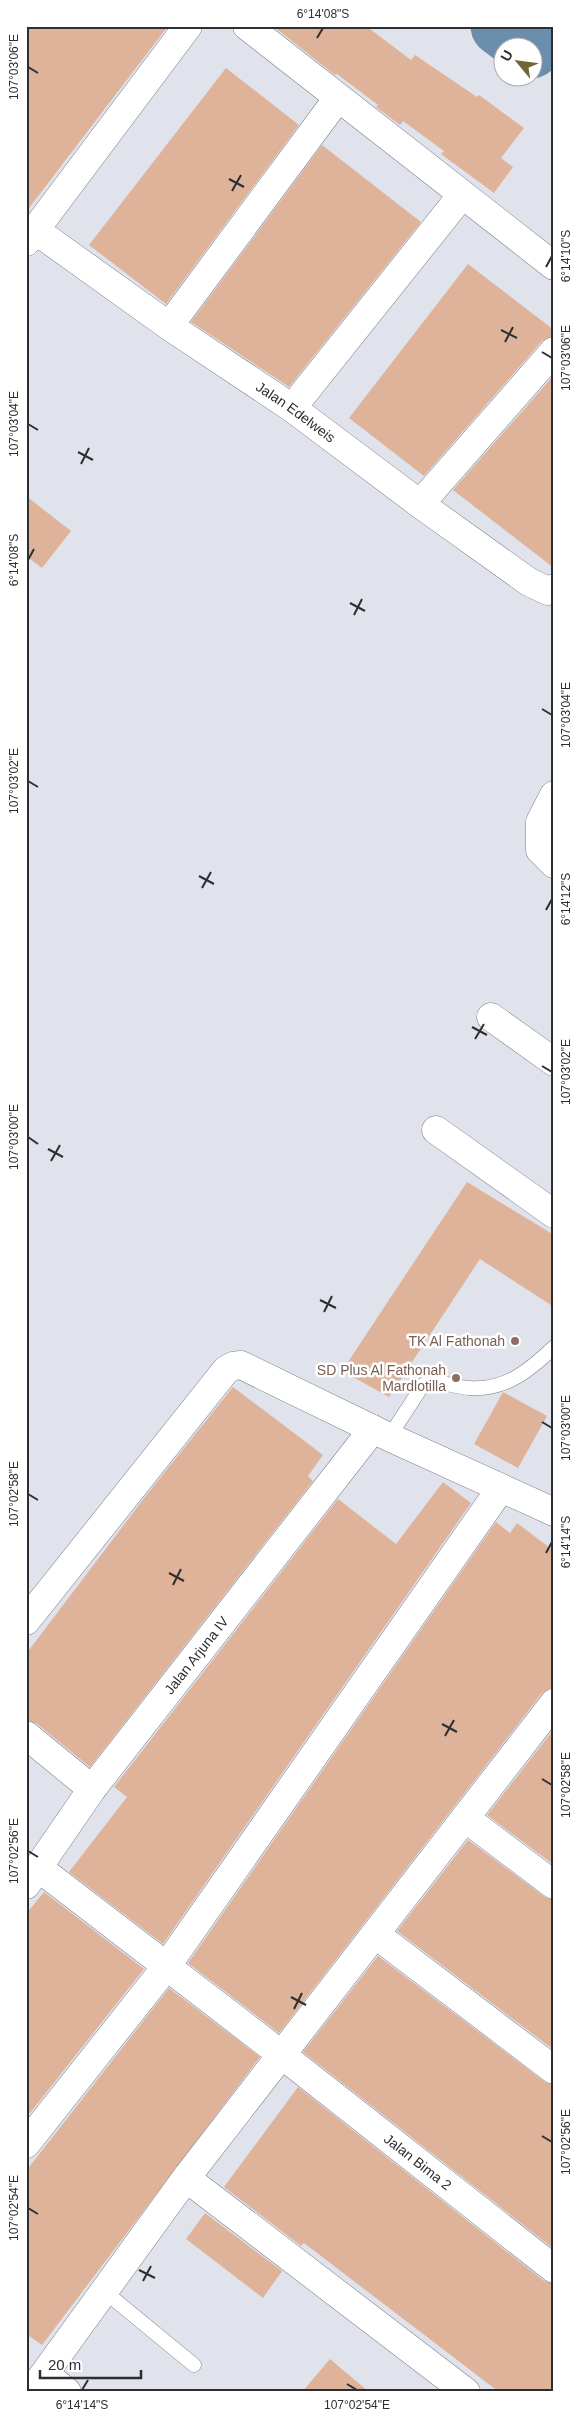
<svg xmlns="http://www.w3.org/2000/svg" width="580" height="2418" viewBox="0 0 580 2418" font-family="Arial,sans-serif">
  <rect width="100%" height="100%" fill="#e1e3ec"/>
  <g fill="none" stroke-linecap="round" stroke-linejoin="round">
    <!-- river -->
    <polyline stroke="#6a8eac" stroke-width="61" points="501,26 531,48"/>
  </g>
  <!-- building -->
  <g fill="#deb39a">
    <polygon points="26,26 168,26 26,212"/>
    <polygon points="273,26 366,26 411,60 415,55 477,97 479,95 524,128 501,158 513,167 494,193 441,154 444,151 403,121 400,125 376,107 378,105 337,74 335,75"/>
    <polygon points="226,68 299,125 166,304 89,245"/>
    <polygon points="322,145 421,222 289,387 191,322"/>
    <polygon points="468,264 554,330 554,336 542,341 424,476 349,418"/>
    <polygon points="554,375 554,568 453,490"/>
    <polygon points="26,496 71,531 42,568 26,556"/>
    <polygon points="467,1182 554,1235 554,1307 480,1259 389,1397 342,1371"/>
    <polygon points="233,1387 323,1455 308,1476 313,1481 90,1767 36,1723 26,1720 26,1654 148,1493"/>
    <polygon points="503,1392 547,1416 518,1468 474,1444"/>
    <polygon points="443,1482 471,1503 163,1944 69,1872 127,1797 114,1787 338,1499 396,1544"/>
    <polygon points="496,1522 510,1533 517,1523 554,1551 554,1688 542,1693 279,2033 188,1963"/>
    <polygon points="554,1729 554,1865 487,1815"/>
    <polygon points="468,1840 545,1897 554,1900 554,2050 397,1931"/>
    <polygon points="44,1892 144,1969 30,2113 26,2110 26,1914"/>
    <polygon points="378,1956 545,2082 554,2085 554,2249 303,2052"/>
    <polygon points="169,1988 260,2057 42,2345 26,2334 26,2171"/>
    <polygon points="298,2087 544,2281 554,2284 554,2392 499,2392 304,2243 301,2246 224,2187"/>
    <polygon points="205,2213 282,2271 263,2298 186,2239"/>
    <polygon points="330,2359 369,2392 302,2392"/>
  </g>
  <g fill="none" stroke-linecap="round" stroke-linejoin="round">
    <defs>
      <g id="service">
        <path d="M389,1437L423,1385L427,1382C442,1381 455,1387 469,1388C505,1391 530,1370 554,1347"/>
        <polyline points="104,2291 194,2365"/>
      </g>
      <g id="minor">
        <polyline points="247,26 554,266"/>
        <path id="s1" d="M35,230L169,326L292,408L420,504L529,582L548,591L554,588"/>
        <polyline points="26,242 188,26"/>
        <polyline points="169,326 338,98"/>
        <polyline points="292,408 462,195"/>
        <polyline points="420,504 554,351"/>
        <polyline points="554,795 540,822 540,850 554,864"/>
        <polyline points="491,1017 554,1062"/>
        <polyline points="436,1130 554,1214"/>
        <polyline points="26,1621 226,1370 233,1366 241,1365 389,1437 554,1512"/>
        <polyline points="26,1735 92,1789"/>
        <polyline points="465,1818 554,1885"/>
        <path id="s2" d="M40,1869L282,2055L554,2269"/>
        <path id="s3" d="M26,1885L92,1789L373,1429"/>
        <polyline points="375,1934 554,2070"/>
        <polyline points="26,2144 166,1967 501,1488"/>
        <polyline points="186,2178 466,2392"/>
        <polyline points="45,2374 67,2392"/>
        <polyline points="31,2392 186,2178 554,1703"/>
      </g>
    </defs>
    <!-- service casing -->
    <use href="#service" stroke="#7d7f88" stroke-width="15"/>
    <!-- minor casing -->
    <use href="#minor" stroke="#7d7f88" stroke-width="29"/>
    <!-- service -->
    <use href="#service" stroke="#fff" stroke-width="14"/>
    <!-- minor -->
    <use href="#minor" stroke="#fff" stroke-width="28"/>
  </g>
  <!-- ticks -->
  <path fill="none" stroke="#2d2e32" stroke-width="2" d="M317,38L323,28M28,67L38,73M229,179L244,187M232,191L241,175M546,267L552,256M501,330L517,338M505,342L513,327M542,352L552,358M28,424L38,430M78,452L93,460M81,464L89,448M28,560L34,549M350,603L365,611M354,615L362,599M542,709L552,715M28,781L38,787M199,876L214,884M202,888L211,872M546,910L552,899M472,1027L487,1035M475,1039L484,1024M542,1066L552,1072M28,1137L38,1144M48,1149L63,1157M51,1161L60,1145M320,1300L336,1308M324,1312L332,1296M542,1422L552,1428M28,1494L38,1500M546,1553L552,1542M169,1573L184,1581M173,1585L181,1569M442,1724L457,1732M445,1736L454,1720M542,1779L552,1785M28,1851L38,1857M291,1997L306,2005M294,2009L302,1993M542,2136L552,2142M28,2208L38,2214M139,2270L155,2278M143,2281L151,2266M347,2384L357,2390M82,2390L88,2380"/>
  <!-- markers -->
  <g fill="#8d6e63" stroke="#fff" stroke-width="2">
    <circle cx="515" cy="1341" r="5"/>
    <circle cx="456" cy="1378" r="5"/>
  </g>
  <g text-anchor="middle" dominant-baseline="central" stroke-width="5" stroke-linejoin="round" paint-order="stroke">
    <!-- street labels -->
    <g font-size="14" fill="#2d2e32" stroke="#fff">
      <text stroke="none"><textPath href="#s1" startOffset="318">Jalan Edelweis</textPath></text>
      <text stroke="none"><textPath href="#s3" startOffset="286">Jalan Arjuna IV</textPath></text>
      <text stroke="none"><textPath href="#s2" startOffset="478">Jalan Bima 2</textPath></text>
    </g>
    <!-- education labels -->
    <g font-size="14" fill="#785e54" stroke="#fff" text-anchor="end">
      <text x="505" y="1341">TK Al Fathonah</text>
      <text x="446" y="1370">SD Plus Al Fathonah<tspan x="446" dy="16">Mardlotilla</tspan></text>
    </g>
  </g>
  <!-- border -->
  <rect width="580" height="2418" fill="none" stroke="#ffffff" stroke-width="55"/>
  <!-- north arrow -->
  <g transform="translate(518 62) rotate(299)"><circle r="24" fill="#ffffff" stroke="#ababad"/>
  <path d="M0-4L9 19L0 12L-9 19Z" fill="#726734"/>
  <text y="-8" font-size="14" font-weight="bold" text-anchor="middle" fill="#2d2e32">U</text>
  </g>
  <!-- scale -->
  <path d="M40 2370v8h101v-8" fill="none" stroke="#2d2e32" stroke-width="2.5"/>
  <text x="48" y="2370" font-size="15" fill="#2d2e32" stroke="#ffffff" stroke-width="4" paint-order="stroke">20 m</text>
  <rect x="28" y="28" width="524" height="2362" fill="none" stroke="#2d2e32" stroke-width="2"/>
  <g font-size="12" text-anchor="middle" fill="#2d2e32">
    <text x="323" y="18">6°14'08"S</text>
    <text transform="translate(14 67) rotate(-90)" y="4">107°03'06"E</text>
    <text transform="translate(566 256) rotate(-90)" y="4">6°14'10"S</text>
    <text transform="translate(566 358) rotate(-90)" y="4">107°03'06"E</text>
    <text transform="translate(14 424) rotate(-90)" y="4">107°03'04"E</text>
    <text transform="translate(14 560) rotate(-90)" y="4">6°14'08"S</text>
    <text transform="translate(566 715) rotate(-90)" y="4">107°03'04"E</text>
    <text transform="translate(14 781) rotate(-90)" y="4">107°03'02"E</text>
    <text transform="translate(566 899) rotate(-90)" y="4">6°14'12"S</text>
    <text transform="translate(566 1072) rotate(-90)" y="4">107°03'02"E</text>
    <text transform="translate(14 1137) rotate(-90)" y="4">107°03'00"E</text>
    <text transform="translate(566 1428) rotate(-90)" y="4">107°03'00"E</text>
    <text transform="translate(14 1494) rotate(-90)" y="4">107°02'58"E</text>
    <text transform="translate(566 1542) rotate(-90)" y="4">6°14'14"S</text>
    <text transform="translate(566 1785) rotate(-90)" y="4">107°02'58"E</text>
    <text transform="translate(14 1851) rotate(-90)" y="4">107°02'56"E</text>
    <text transform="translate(566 2142) rotate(-90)" y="4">107°02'56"E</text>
    <text transform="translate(14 2208) rotate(-90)" y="4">107°02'54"E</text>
    <text x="82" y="2409">6°14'14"S</text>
    <text x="357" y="2409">107°02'54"E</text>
  </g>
</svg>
